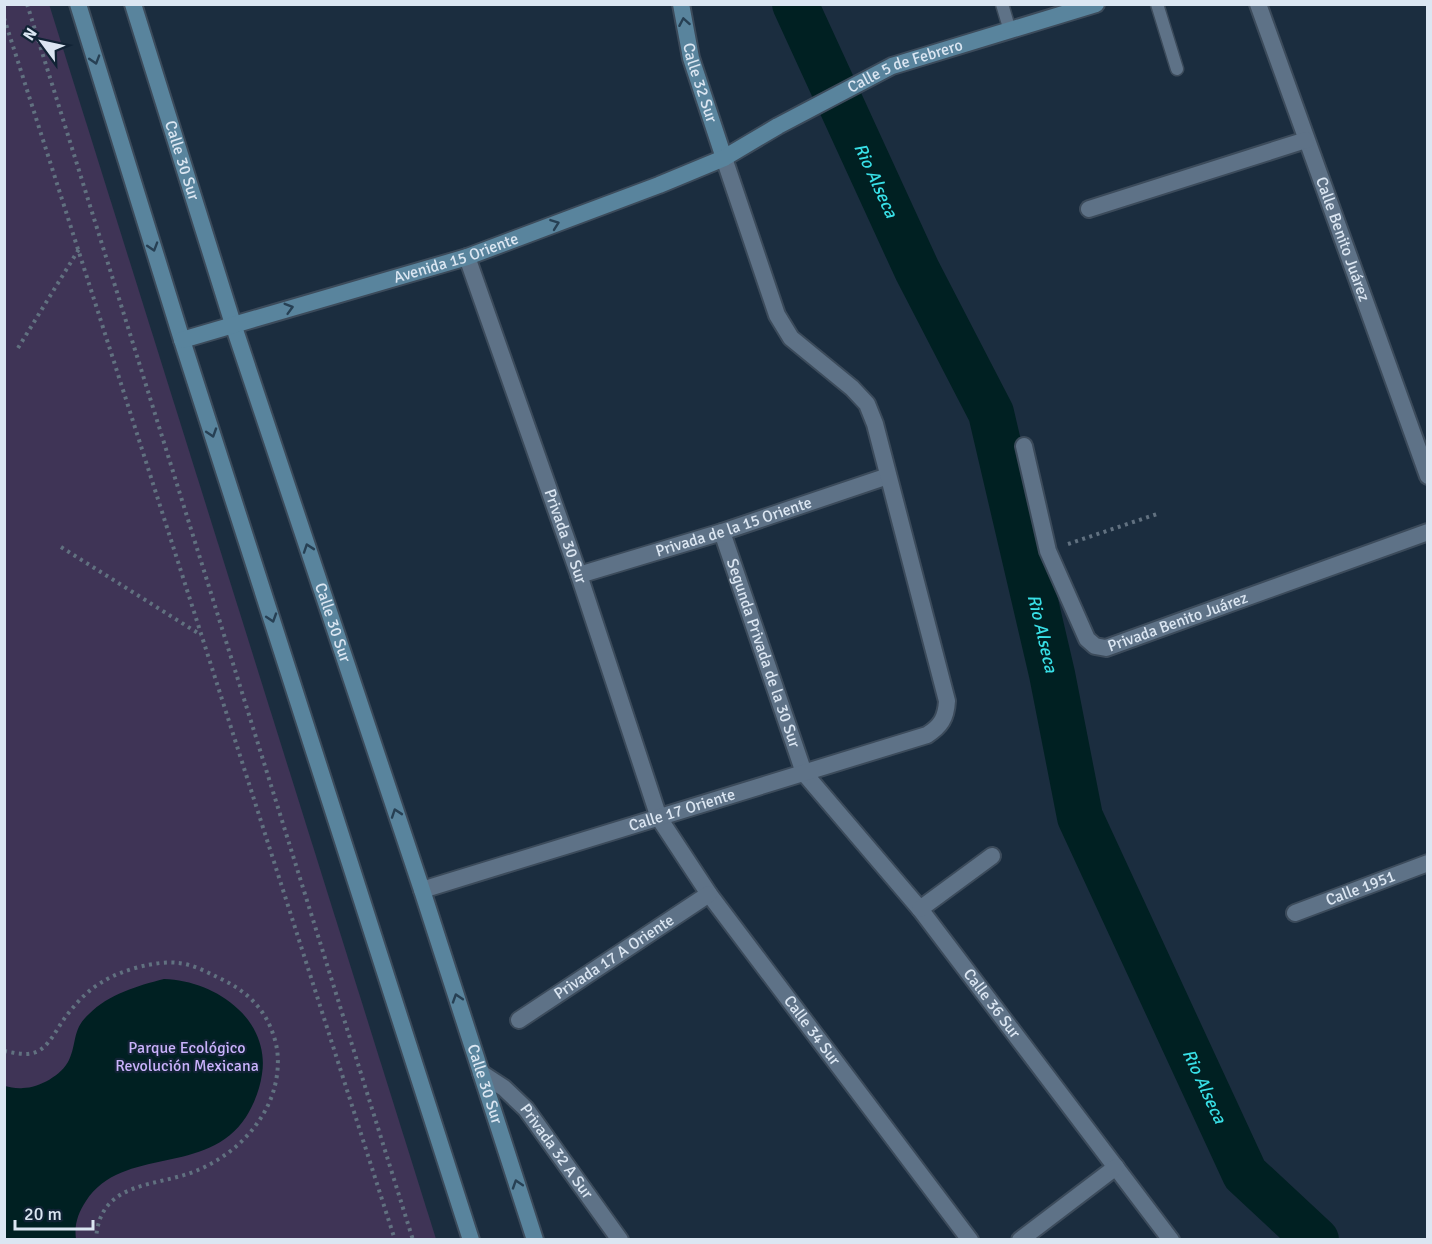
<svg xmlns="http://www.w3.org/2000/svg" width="1432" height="1244" viewBox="0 0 1432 1244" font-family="Signika,sans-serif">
  <rect width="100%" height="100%" fill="#1b2d3f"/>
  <!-- green -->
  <polygon fill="#3f3456" points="49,4 436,1239 5,1239 4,5"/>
  <!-- water -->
  <path fill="#002022" d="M164,979C191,980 218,990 238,1009C256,1025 266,1050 262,1074C260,1089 254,1104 246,1117C207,1177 123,1145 86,1201C78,1213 74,1225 76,1239H5V1086C10,1087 17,1089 23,1088C39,1088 62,1075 69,1060C77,1043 72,1029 89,1014C109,994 137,986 164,979Z"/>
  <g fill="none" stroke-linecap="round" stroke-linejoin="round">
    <!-- river -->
    <path stroke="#002022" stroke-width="46" id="s1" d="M795,4L917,270L991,413L1052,674L1080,817L1245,1174L1316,1240"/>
    <defs>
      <g id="service">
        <polyline points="1002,4 1010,31"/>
        <polyline points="1157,4 1177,69"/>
      </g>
      <g id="minor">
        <path id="s2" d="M1258,4L1428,476"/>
        <polyline points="1089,209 1306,140"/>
        <path id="s3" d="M467,257L579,575L659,818L709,894L970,1240"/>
        <path id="s4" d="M1024,446L1048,551L1087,639L1095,646L1106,648L1428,532"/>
        <path id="s5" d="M722,532L804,773L920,909L1171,1240"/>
        <path id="s6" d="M579,575L722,532L888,476"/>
        <path id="s7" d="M422,890L927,735C941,726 946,718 947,701L875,424L867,404L852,388L791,338L777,315L724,158"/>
        <polyline points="920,909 992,856"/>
        <path id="s8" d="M1295,913L1428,863"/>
        <path id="s9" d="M519,1020L709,894"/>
        <path id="s10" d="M481,1073L504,1088L526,1109L620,1240"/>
        <polyline points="1020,1240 1116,1167"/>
      </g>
      <g id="secondary">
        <polyline points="78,4 182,340 471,1240"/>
        <path id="s11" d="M133,4L233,324L422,890L535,1240"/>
        <path id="s12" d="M681,4L691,58L724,158"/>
        <path id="s13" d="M182,340L467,257L659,185L724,158L778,126L892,66L1096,4"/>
      </g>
    </defs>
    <!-- service casing -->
    <use href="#service" stroke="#3c4b5b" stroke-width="15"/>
    <!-- minor casing -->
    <use href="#minor" stroke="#3c4b5b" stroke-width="20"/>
    <!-- secondary casing -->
    <use href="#secondary" stroke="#3c4b5b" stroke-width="20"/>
    <!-- path -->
    <g stroke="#617180" stroke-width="4" stroke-dasharray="3 4.5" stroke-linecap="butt">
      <polyline points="27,4 413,1240"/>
      <polyline points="4,18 395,1240"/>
      <polyline points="18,348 79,249"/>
      <polyline points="1068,544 1157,514"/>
      <polyline points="61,547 201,635"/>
      <path d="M4,1051C16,1053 29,1057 40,1050C52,1042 58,1026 67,1015C77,1002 90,988 104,981C121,970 158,960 178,963C191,964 205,971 217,977C244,989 265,1007 274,1037C282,1060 277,1090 265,1111C250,1138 226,1158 198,1170C157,1188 99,1179 96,1240"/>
    </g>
    <!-- service -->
    <use href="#service" stroke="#5e7287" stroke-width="12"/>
    <!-- minor -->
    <use href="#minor" stroke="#5e7287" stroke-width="16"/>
    <!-- secondary -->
    <use href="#secondary" stroke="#59849d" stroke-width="16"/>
  </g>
  <!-- one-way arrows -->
  <defs><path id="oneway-chevron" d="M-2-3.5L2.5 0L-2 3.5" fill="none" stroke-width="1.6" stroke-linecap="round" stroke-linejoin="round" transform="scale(1.5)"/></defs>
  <g stroke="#274054">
    <use href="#oneway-chevron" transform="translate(684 22) rotate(-100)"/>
    <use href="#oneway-chevron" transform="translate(95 60) rotate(73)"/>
    <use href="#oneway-chevron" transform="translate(555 224) rotate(-20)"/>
    <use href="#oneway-chevron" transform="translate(153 247) rotate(73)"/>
    <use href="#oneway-chevron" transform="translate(289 308) rotate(-16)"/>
    <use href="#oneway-chevron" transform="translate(212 433) rotate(72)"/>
    <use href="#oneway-chevron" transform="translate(308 548) rotate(-109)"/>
    <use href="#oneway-chevron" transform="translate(272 618) rotate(72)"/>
    <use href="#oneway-chevron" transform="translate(396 813) rotate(-109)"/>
    <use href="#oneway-chevron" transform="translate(457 998) rotate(-108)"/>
    <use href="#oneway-chevron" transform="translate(517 1184) rotate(-108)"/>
  </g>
  <g text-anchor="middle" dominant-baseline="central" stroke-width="4.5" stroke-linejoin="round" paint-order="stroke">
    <!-- street labels -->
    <g font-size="16" fill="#dbe6f2" stroke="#112335">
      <text stroke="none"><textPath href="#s13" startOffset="776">Calle 5 de Febrero</textPath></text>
      <text stroke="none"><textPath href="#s12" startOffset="81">Calle 32 Sur</textPath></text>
      <text stroke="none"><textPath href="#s11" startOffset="164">Calle 30 Sur</textPath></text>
      <text stroke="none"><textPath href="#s2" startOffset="250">Calle Benito Juárez</textPath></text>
      <text stroke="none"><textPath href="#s13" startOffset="286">Avenida 15 Oriente</textPath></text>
      <text stroke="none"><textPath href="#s6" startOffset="162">Privada de la 15 Oriente</textPath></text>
      <text stroke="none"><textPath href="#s3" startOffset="296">Privada 30 Sur</textPath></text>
      <text stroke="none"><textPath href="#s4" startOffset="302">Privada Benito Juárez</textPath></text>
      <text stroke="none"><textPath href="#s11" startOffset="650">Calle 30 Sur</textPath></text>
      <text stroke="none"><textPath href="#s5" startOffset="128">Segunda Privada de la 30 Sur</textPath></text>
      <text stroke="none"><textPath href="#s7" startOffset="272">Calle 17 Oriente</textPath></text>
      <text stroke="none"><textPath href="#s8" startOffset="70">Calle 1951</textPath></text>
      <text stroke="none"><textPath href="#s9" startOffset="114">Privada 17 A Oriente</textPath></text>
      <text stroke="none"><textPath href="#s5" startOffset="552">Calle 36 Sur</textPath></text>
      <text stroke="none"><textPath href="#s3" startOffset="855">Calle 34 Sur</textPath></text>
      <text stroke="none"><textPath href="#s11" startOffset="1136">Calle 30 Sur</textPath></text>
      <text stroke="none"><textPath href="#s10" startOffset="110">Privada 32 A Sur</textPath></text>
    </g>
    <!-- park labels -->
    <g font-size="16" fill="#c9b2fb" stroke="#112335">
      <text x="187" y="1048">Parque Ecológico<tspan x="187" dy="18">Revolución Mexicana</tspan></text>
    </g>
    <!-- water labels -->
    <g font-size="18" font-style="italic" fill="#38dfe6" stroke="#112335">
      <text stroke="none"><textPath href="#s1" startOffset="194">Rio Alseca</textPath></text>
      <text stroke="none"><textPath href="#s1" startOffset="680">Rio Alseca</textPath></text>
      <text stroke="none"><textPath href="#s1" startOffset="1164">Rio Alseca</textPath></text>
    </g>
  </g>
  <!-- border -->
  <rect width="1432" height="1244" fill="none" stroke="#dbe6f2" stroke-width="12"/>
  <!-- north arrow -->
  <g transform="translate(42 42) rotate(303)" stroke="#112335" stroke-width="4.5" paint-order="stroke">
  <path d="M0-4.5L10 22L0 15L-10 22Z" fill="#dbe6f2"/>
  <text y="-9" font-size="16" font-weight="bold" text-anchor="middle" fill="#dbe6f2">N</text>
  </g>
  <!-- scale -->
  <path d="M15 1220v9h78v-9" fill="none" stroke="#dbe6f2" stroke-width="3"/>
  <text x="24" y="1220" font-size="18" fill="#dbe6f2" stroke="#112335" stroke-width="4.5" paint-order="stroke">20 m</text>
</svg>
